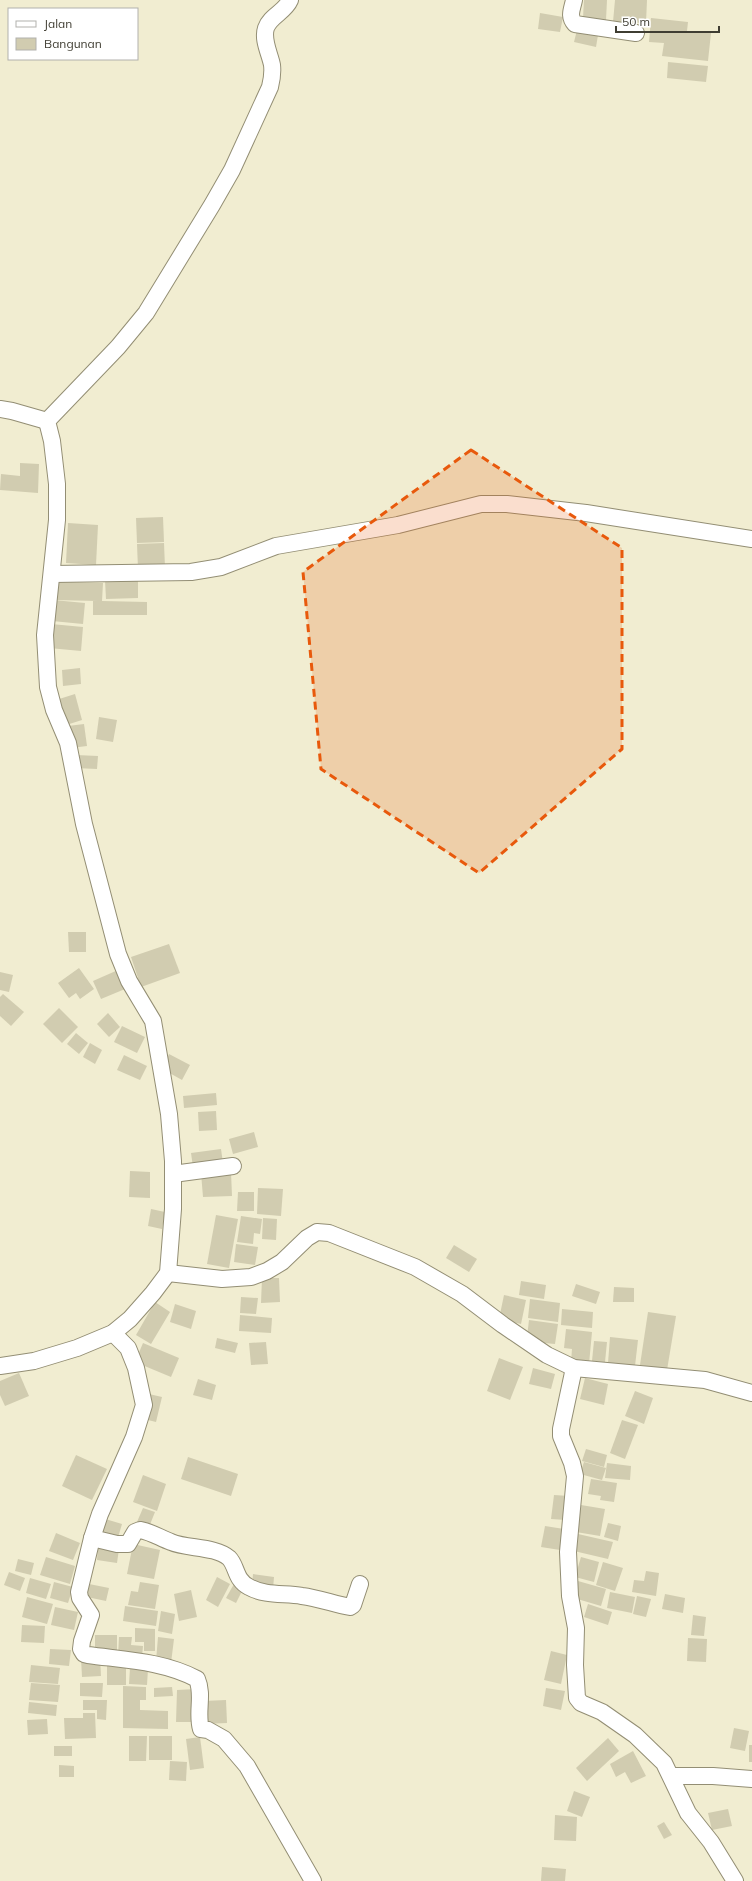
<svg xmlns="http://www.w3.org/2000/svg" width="752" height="1881" viewBox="0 0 752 1881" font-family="Mulish,sans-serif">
  <rect width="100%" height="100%" fill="#f1edd1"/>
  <!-- building -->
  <g fill="#d1ccb0">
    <polygon points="584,0 607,0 606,20 583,18"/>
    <polygon points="615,0 647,0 646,23 613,22"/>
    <polygon points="540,13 563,17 560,32 538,29"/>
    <polygon points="651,18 688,22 687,31 711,33 708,61 662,56 664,43 649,42"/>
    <polygon points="577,30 598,35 596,47 574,42"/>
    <polygon points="668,62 708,66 706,82 667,78"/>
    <polygon points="20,463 39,464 38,493 0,490 1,474 20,476"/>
    <polygon points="163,517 164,542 137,543 136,518"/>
    <polygon points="68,523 98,525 96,565 66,563"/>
    <polygon points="164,543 165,568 138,569 137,544"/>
    <polygon points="138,579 138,598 106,599 105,580"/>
    <polygon points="55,582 103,583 102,601 147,602 147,615 93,615 93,601 98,601 54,600"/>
    <polygon points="53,600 85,603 83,624 52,621"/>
    <polygon points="51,624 83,627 81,651 49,648"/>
    <polygon points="80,668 81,684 63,686 62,670"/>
    <polygon points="75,694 82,720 63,726 56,700"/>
    <polygon points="99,717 117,720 113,742 96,739"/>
    <polygon points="84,724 87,746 71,748 68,726"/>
    <polygon points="76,755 98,756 97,769 75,768"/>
    <polygon points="68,932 86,932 86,952 69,952"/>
    <polygon points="169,944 180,973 141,987 131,957"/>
    <polygon points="79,968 94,989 80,999 76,993 69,998 58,983"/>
    <polygon points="118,970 125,989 101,999 93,981"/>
    <polygon points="0,972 13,975 9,992 0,990"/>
    <polygon points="3,994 24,1012 11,1026 0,1016 0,997"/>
    <polygon points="59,1008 78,1027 62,1043 43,1024"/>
    <polygon points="108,1013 120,1027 109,1037 97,1024"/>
    <polygon points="122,1026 145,1037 137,1053 114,1042"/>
    <polygon points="76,1033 88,1043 79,1054 67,1044"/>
    <polygon points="90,1043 102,1050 95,1064 83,1057"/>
    <polygon points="169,1054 190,1065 182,1080 166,1071 164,1065"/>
    <polygon points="124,1055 147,1066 140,1080 117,1070"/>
    <polygon points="216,1093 217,1105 184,1108 183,1096"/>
    <polygon points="216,1111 217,1130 199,1131 198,1112"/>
    <polygon points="254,1132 258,1147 233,1154 229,1139"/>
    <polygon points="221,1149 223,1163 193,1167 191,1153"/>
    <polygon points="130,1171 150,1172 150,1198 129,1197"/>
    <polygon points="231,1172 232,1196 203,1197 201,1173"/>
    <polygon points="258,1188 283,1189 281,1216 257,1214"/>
    <polygon points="238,1192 254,1192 254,1211 237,1211"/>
    <polygon points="151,1209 165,1212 162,1229 148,1226"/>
    <polygon points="216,1215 238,1219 229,1268 207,1264"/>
    <polygon points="241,1216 262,1219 260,1234 254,1233 253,1244 237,1242"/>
    <polygon points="263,1218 277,1219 276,1240 262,1239"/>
    <polygon points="236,1244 258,1247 255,1265 234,1262"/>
    <polygon points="454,1245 477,1259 469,1272 446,1258"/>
    <polygon points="262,1278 279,1278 280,1302 261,1303"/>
    <polygon points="521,1281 546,1285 544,1299 519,1295"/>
    <polygon points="576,1284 600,1292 596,1304 572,1296"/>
    <polygon points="614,1287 634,1288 634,1302 613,1302"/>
    <polygon points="504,1295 526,1300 521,1324 499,1319"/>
    <polygon points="241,1297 258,1298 256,1314 240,1313"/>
    <polygon points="530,1299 560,1303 558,1322 528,1318"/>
    <polygon points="155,1302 170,1312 151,1344 136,1335"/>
    <polygon points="175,1304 196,1311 191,1329 170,1322"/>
    <polygon points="562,1309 593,1312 592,1328 561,1325"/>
    <polygon points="648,1312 676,1316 667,1370 640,1365"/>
    <polygon points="240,1315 272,1318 271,1333 239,1331"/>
    <polygon points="529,1320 558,1324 555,1344 533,1342 527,1337"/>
    <polygon points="566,1329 592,1332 589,1364 571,1362 572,1349 564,1348"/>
    <polygon points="610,1337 638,1340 635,1366 608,1363"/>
    <polygon points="217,1338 238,1343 235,1353 215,1348"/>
    <polygon points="594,1341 607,1342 605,1362 592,1361"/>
    <polygon points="266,1342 268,1364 251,1365 249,1343"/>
    <polygon points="143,1343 179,1358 171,1377 135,1362"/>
    <polygon points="499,1358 523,1367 510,1400 487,1391"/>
    <polygon points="533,1368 555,1374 551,1389 529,1384"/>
    <polygon points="19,1373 29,1396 5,1406 0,1395 0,1381"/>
    <polygon points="585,1378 608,1384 604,1405 580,1399"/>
    <polygon points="198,1379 216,1385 212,1400 193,1395"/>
    <polygon points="635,1391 653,1398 644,1424 625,1416"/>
    <polygon points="149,1394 162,1397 156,1422 144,1419"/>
    <polygon points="622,1420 638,1425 625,1459 610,1453"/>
    <polygon points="586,1449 607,1455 604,1467 582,1461"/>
    <polygon points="76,1455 107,1469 92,1500 62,1486"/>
    <polygon points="188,1457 238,1474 231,1496 181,1479"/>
    <polygon points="584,1462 606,1468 602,1480 580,1474"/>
    <polygon points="607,1463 631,1466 630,1480 605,1478"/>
    <polygon points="143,1475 166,1484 157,1511 133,1502"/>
    <polygon points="591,1479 617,1483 614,1502 600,1500 601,1496 588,1494"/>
    <polygon points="554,1495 569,1496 566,1520 551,1519"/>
    <polygon points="581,1505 605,1509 600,1536 576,1532"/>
    <polygon points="143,1508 155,1512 149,1527 137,1522"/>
    <polygon points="102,1518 122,1524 117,1541 97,1535"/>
    <polygon points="608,1523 621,1526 618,1541 604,1537"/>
    <polygon points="545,1526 564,1529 560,1550 541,1547"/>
    <polygon points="56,1533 80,1543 73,1560 49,1551"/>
    <polygon points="578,1534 613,1542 608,1559 574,1551"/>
    <polygon points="133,1544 160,1550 154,1579 127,1574"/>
    <polygon points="98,1546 119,1549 117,1563 97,1560"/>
    <polygon points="46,1557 75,1566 70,1584 40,1575"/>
    <polygon points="581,1557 599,1562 594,1582 575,1577"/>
    <polygon points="18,1559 34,1563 31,1575 15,1571"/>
    <polygon points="603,1562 623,1568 615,1591 596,1585"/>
    <polygon points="646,1571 659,1573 656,1596 632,1592 634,1580 644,1581"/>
    <polygon points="9,1572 25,1578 20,1591 4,1585"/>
    <polygon points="253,1574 274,1577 273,1589 252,1586"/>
    <polygon points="217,1577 230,1584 218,1607 206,1600"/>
    <polygon points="30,1578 51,1584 46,1599 26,1593"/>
    <polygon points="578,1581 606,1589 601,1606 574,1598"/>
    <polygon points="54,1582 73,1587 68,1603 50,1598"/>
    <polygon points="140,1582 159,1585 155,1609 128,1605 131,1591 138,1592"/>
    <polygon points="89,1584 109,1588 106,1601 87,1597"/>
    <polygon points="234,1584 243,1589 236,1603 226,1598"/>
    <polygon points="191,1590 197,1617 179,1621 174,1594"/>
    <polygon points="610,1592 635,1597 632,1613 607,1608"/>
    <polygon points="665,1594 685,1598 683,1613 662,1609"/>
    <polygon points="637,1596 651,1599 646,1617 633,1614"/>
    <polygon points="27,1597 53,1604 47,1624 22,1617"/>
    <polygon points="588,1604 612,1612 608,1625 584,1617"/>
    <polygon points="125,1606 158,1611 156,1626 123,1621"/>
    <polygon points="55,1607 78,1612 74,1630 51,1625"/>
    <polygon points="161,1611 175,1614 172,1634 158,1631"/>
    <polygon points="693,1615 706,1617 704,1636 691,1635"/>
    <polygon points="22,1625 45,1626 44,1643 21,1642"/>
    <polygon points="135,1628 155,1629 155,1651 144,1651 144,1642 135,1642"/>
    <polygon points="95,1635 117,1635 117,1652 95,1651"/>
    <polygon points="119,1637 132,1637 131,1645 143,1646 142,1657 118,1656"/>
    <polygon points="158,1637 174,1639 171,1663 156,1661"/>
    <polygon points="688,1638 707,1639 706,1662 687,1661"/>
    <polygon points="50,1649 71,1650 69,1666 49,1664"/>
    <polygon points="551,1651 567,1655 561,1684 544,1680"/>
    <polygon points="100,1657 101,1676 82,1677 81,1658"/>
    <polygon points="107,1661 126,1662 126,1685 107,1685"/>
    <polygon points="31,1665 60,1668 58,1684 29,1682"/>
    <polygon points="130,1668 148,1669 147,1685 129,1684"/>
    <polygon points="31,1683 60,1685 58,1702 29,1700"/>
    <polygon points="80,1683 103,1683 102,1697 80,1696"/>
    <polygon points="123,1686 146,1687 146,1700 140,1700 140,1710 168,1711 168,1729 123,1728"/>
    <polygon points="172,1687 173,1696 154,1697 154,1688"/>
    <polygon points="546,1688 565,1691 561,1710 543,1706"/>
    <polygon points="196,1689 196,1722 176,1722 177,1690"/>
    <polygon points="83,1700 107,1700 106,1720 97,1719 97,1710 83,1710"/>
    <polygon points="226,1700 227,1723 204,1724 203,1701"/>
    <polygon points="29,1702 57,1705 56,1716 28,1713"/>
    <polygon points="83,1713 95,1713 96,1738 65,1739 64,1718 83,1718"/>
    <polygon points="47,1719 48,1734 28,1735 27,1720"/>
    <polygon points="734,1728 749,1731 745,1751 730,1748"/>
    <polygon points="129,1736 147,1736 146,1761 129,1761"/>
    <rect x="149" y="1736" width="23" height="24"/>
    <polygon points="200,1737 204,1768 190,1770 186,1739"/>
    <polygon points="608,1738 619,1751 587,1781 576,1768"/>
    <rect x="749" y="1745" width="3" height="17"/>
    <rect x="54" y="1746" width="18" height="10"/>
    <polygon points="633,1751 646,1776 631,1783 625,1772 616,1777 610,1764"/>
    <polygon points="170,1761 187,1762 186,1781 169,1780"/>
    <polygon points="59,1765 74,1766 74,1777 59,1777"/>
    <polygon points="574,1791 590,1797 582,1817 567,1811"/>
    <polygon points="728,1809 732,1826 712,1830 708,1813"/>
    <polygon points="555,1815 577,1817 576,1841 554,1840"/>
    <polygon points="664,1822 672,1835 664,1839 657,1826"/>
    <polygon points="542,1867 566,1869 565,1881 541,1881"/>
  </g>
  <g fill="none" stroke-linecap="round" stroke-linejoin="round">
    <defs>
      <g id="minor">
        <path d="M574,0C572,10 568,16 575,24L636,33"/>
        <polyline points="0,409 12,411 47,421"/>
        <polyline points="52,574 191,572 221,567 276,546 398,525 481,504 507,504 586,513 752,539"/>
        <polyline points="173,1174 233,1166"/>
        <polyline points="168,1273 222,1279 251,1277 267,1271 282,1262 307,1238 317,1232 329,1233 415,1267 462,1294 503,1325 547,1355 574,1368 705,1380 752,1393"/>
        <path d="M113,1333L128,1348L136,1368L144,1405L134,1437L100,1514L92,1538L79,1592L80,1598L91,1615L82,1641L81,1649L84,1654L88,1655C124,1660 163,1661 197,1679C204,1695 196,1713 201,1729L208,1730L224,1739L247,1766L313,1881"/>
        <path d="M0,1366L34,1361L77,1348L113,1333L130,1319L153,1293L168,1273L173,1209V1161L169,1114L153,1021L129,981L118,954L84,824L68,743L54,710L48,687L45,635L57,520V484L52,441L47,421L118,347L146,313L212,205L232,170L270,87C272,79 273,73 272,65C270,54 262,40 266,28C270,16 285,12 290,0"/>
        <polyline points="574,1368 561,1429 561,1436 572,1463 575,1476 568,1552 570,1596 576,1628 575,1665 577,1698 581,1703 602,1712 635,1735 664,1763 688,1813 711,1842 735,1881"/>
        <path d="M92,1538L117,1544H128L135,1532L140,1530C152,1532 160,1538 171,1542C187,1549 215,1546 229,1558C237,1566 235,1580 249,1587C265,1596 284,1593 302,1596C318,1598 334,1604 350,1607L353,1605L360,1584"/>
        <polyline points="672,1776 713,1776 752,1779"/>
      </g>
    </defs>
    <!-- minor casing -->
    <use href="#minor" stroke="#938e74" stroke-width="18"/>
    <!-- minor -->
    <use href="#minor" stroke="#fff" stroke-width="16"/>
  </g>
  <!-- marked area -->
  <path fill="#e8590c" fill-opacity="0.2" stroke="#e8590c" stroke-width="3" stroke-dasharray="8 5" stroke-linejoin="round" d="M471,450L622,548V749L479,873L321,769L303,572Z"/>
  <!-- legend -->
  <rect x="8" y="8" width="130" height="52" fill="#ffffff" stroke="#b2b1ad"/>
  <rect x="16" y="21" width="20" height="6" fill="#ffffff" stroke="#b2b1ad"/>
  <text x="44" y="28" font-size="12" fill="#3f3d32">Jalan</text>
  <rect x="16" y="38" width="20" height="12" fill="#d1ccb0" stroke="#b2b1ad"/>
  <text x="44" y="48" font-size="12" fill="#3f3d32">Bangunan</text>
  <!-- scale -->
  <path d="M616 26v6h103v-6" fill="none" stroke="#3f3d32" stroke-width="2"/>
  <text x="622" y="26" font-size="12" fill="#3f3d32" stroke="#ffffff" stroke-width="3" paint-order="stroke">50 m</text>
</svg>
